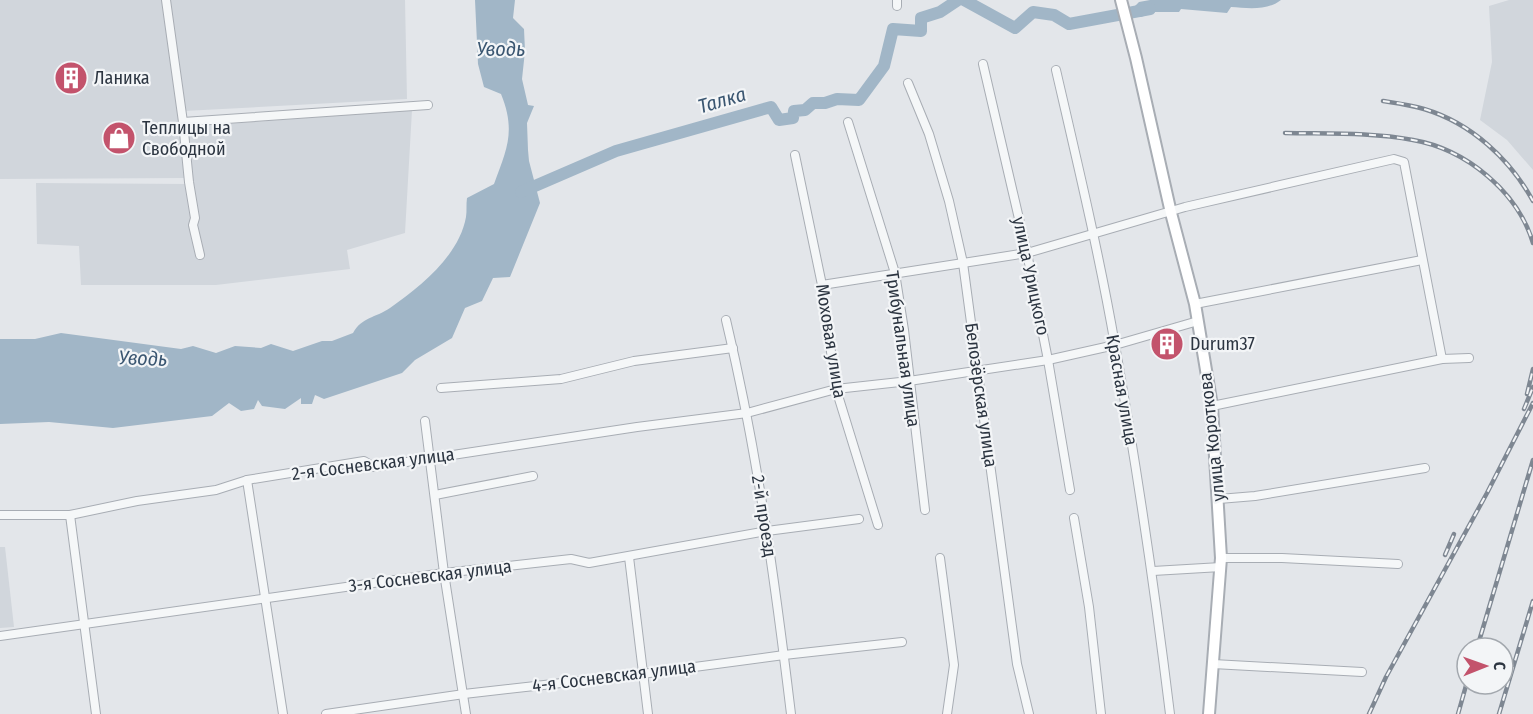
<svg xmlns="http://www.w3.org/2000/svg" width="1533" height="714" viewBox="0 0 1533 714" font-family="'Fira Sans Condensed',sans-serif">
  <rect width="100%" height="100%" fill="#e3e6ea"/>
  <!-- built -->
  <g fill="#d1d6dc">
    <polygon points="0,0 162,0 179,119 185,178 0,179"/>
    <polygon points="167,0 405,0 407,99 184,111"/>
    <polygon points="1509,0 1533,0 1533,170 1507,140 1480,120 1492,62 1489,6"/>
    <polygon points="412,110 405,233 347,250 350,269 216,285 81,285 79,246 37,244 36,183 188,184 197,209 187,127"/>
    <polygon points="0,547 5,547 14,627 0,628"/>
  </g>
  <!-- water -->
  <g fill="#a1b6c7">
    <path d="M475,0H515L513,18L524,29L525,51L522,79L528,105L534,106L527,123L528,150L529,161L540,203L510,277L493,278L482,301L465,308L452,338L415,360L402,373L324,399L315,395L312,404H301V398L285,409L262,406L258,400L254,409L241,411L229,403L212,416L113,428L49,422L0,424V339H35L61,333L181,349L193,346L216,353L235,346L261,348L271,344L293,351L322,341H332L353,333C362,317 375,318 390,308C420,287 459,256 466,217C467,211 466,204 467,198L494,184C507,149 516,131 501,94L484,87L478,64Z"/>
    <path d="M1150,0H1281C1267,11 1247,8 1231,7L1227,13L1181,9L1179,12H1155L1141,17H1136L1134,7L1139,2Z"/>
  </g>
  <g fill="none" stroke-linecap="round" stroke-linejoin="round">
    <!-- river -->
    <g stroke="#a1b6c7" stroke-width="12">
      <polyline points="964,0 1015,28 1033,12 1054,15 1069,24 1150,9"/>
      <polyline points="521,192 616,151 771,107 779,120 793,118 794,111 805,110 813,103 825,103 837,99 859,100 884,66 893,29 921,31 921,18 940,12 958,0"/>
    </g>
    <defs>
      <g id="minor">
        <polyline points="166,0 183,122 189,182 195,218 193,225 200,255"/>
        <polyline points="897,6 897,0"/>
        <polyline points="983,64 1027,253 1048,360 1070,490"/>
        <path d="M1056,70C1077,161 1099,253 1115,345C1137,468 1155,591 1170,714"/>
        <polyline points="908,83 929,134 949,201 963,263 1017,664 1029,714"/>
        <polyline points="183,122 428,105"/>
        <polyline points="848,122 895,273 904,330 925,510"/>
        <polyline points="795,155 822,285 836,389 878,525"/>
        <polyline points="822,285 1027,253 1185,207 1394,159 1404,162 1442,359"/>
        <polyline points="1195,304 1422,260"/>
        <path d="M726,320C757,450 775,581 791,714"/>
        <polyline points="441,388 561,379 634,361 733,348"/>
        <polyline points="1212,406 1442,359 1469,358"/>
        <polyline points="425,421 444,573 466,714"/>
        <polyline points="247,480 283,714"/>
        <polyline points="435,495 533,476"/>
        <polyline points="1219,499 1255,496 1425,468"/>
        <polyline points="0,515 70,515 137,501 216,490 247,480 364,461 374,467 637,427 747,413 836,389 909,381 1048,360 1115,345 1198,321"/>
        <polyline points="70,515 96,714"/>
        <polyline points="1074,518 1089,607 1101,714"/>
        <polyline points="629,557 648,714"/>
        <polyline points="940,558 954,665 947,714"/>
        <polyline points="1221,558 1282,558 1398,564"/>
        <polyline points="1153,571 1221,567"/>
        <polyline points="0,636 444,573 571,559 589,563 767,531 859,519"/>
        <polyline points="1213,664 1362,672"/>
        <polyline points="326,714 464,694 642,674 784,655 902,642"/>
      </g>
      <polyline id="secondary" points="1121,0 1136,58 1171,213 1195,304 1212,406 1221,558 1209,714"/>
    </defs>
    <!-- minor casing -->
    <use href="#minor" stroke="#a8adb4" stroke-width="10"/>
    <!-- secondary casing -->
    <use href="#secondary" stroke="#a8adb4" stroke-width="14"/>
    <!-- minor -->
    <use href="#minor" stroke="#f5f7f8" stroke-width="8"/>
    <!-- secondary -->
    <use href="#secondary" stroke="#fff" stroke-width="10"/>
    <defs>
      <g id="rail">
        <path d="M1383,101C1396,103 1411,105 1424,109C1471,123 1510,159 1533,201"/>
        <path d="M1285,133C1327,134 1371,132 1413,140C1466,149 1518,192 1533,243"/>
        <polyline points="1527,394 1533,369"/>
        <polyline points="1524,409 1533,387"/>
        <polyline points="1445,555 1454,534"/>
        <polyline points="1477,648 1533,460"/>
        <polyline points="1369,714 1386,677 1487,493 1533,403"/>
        <polyline points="1458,714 1467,682"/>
        <polyline points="1499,714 1533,601"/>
      </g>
    </defs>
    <!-- rail casing -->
    <use href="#rail" stroke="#7e8792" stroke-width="4.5"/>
    <!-- rail -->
    <use href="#rail" stroke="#f3f5f7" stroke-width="2" stroke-dasharray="7" stroke-linecap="butt"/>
  </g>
  <!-- icons -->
  <defs>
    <symbol id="building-disc" viewBox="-11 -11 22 22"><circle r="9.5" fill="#c3536c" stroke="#f3f5f7"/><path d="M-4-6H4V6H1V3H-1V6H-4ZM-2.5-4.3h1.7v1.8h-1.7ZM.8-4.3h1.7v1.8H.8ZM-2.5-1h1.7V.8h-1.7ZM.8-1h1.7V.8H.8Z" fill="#fff"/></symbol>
    <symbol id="shop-disc" viewBox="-11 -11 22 22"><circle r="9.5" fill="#c3536c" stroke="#f3f5f7"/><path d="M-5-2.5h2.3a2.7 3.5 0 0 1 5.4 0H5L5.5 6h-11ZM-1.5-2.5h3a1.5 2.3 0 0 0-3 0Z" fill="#fff"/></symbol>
  </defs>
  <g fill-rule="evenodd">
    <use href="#building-disc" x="52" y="59" width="38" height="38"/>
    <use href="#shop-disc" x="100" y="119" width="38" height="38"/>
    <use href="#building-disc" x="1148" y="325" width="38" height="38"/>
  </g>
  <g text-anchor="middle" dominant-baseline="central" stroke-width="4.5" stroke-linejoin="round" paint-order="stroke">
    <!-- poi labels -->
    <g font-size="18" fill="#2c3541" stroke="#f3f5f7" text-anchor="start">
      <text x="94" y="78">Ланика</text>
      <text x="142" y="128">Теплицы на<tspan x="142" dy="21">Свободной</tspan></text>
      <text x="1190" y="344">Durum37</text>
    </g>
    <!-- street labels -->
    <g font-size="18" fill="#2c3541" stroke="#f3f5f7">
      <text transform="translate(1031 276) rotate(78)">улица Урицкого</text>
      <text transform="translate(831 341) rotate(81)">Моховая улица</text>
      <text transform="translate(903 349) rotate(82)">Трибунальная улица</text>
      <text transform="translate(1122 390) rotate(80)">Красная улица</text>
      <text transform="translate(981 395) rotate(82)">Белозёрская улица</text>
      <text transform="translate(1212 437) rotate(-96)">улица Короткова</text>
      <text transform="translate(373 464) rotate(-7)">2-я Сосневская улица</text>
      <text transform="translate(764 516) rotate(81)">2-й проезд</text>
      <text transform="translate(430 576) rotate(-7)">3-я Сосневская улица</text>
      <text transform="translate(614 676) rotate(-7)">4-я Сосневская улица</text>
    </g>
    <!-- water labels -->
    <g font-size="20" font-style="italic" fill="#3a5671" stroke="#f3f5f7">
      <text x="501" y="49">Уводь</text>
      <text transform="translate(722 100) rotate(-16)">Талка</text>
      <text transform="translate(143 358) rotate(2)">Уводь</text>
    </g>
  </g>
  <!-- north arrow -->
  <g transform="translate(1485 666) rotate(89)"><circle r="28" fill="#f3f5f7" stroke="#a3a8ae" stroke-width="1.5"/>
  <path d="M0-4.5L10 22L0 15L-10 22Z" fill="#c3536c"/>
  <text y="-9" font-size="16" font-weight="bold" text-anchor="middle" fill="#2c3541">С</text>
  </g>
</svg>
